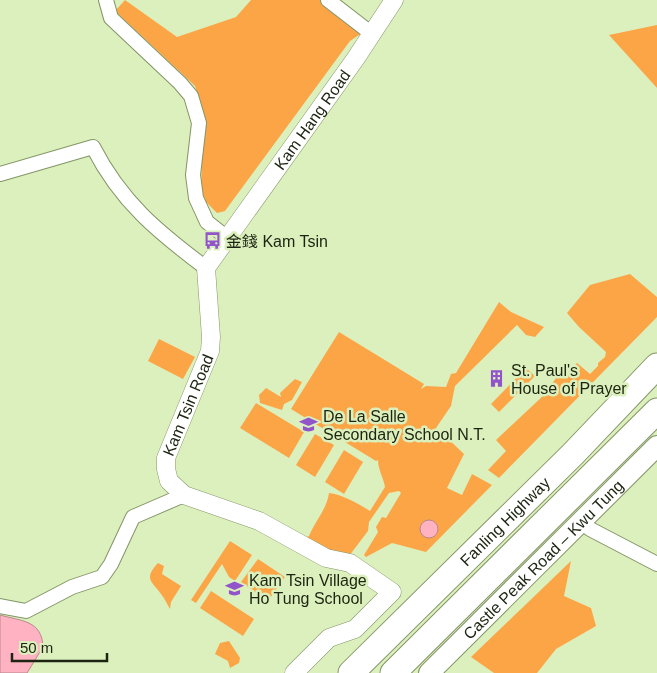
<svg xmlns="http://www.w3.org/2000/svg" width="657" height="673" viewBox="0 0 657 673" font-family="Arial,'Noto Sans SC',sans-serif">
  <rect width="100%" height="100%" fill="#dcf0bd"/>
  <!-- green -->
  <g fill="#fba547">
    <polygon points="125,0 177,37 236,17 251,0 321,0 362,33 350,41 225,211 217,213 201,197 203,110 195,86 115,11"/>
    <polygon points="657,25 657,88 609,35"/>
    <polygon points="630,274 657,297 657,317 499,478 488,470 506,451 496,440 545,394 556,378 566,374 577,363 590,374 598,366 598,363 605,357 606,352 579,327 567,313 590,285"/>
    <path d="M499,302L511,312L544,327L535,337L526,335L517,325L455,386L451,406L436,428L433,441L437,436L443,434L464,454L447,488L462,495L472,474L492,485L426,552L392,543L366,557L364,555L378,532L376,527L382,517L386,518L401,493L399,491L389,493L369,522L368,531L349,556L341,557L305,538L309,536C315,521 327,509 329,493C341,494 359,504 370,511L385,487C383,477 378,469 378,460L376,461L291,409L339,332L424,384L421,389L426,386L446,387L451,374L456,373Z"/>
    <polygon points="159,339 195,357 183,379 148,361"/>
    <polygon points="526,368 535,376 499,412 491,404"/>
    <polygon points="295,379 302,382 292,400 284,404 282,410 260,403 259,395 266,388 281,397 280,393"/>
    <polygon points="256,403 304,432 289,458 240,428"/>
    <polygon points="315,434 334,445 315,477 296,465"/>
    <polygon points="344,450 363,462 344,494 325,482"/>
    <polygon points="230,541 252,555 235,581 229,577 222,564 196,603 191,600"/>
    <polygon points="258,559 285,577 268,601 241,582"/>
    <polygon points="571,561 564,596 591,608 596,626 556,649 537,673 494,673 471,657"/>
    <path d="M158,563L164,566L162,574L181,586L171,602L170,609C167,604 165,599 161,594C152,581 143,579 158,563Z"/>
    <polygon points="211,591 254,619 243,636 200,608"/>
    <polygon points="229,641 240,658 239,663 230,668 228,661 215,654 220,643"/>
  </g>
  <!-- water -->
  <g fill="#feb2c2" stroke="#ba878d">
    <circle cx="429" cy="529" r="9"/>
    <path d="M0,615C21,621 42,620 43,647L27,673H0Z"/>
  </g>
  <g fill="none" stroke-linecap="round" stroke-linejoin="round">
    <defs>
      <g id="minor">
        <polyline points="106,0 111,18 180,83 191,96 199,123 193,175 196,198 207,222 226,237"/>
        <polyline points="328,0 372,34"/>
        <path d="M0,174L93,147C121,202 158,232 206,268"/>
        <polyline points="582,522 590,529 657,564"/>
        <polyline points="0,606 26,611 72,587 102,577 111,564 133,517 184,495"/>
      </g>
      <g id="tertiary">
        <path id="s1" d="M294,673L329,638L355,629L392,592L350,563L326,558L259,521L184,495L169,481L166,469V458L210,351L211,337L206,268L356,58L394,0"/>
      </g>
      <g id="secondary">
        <path id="s2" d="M429,673L657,446"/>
      </g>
      <g id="motorway">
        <path id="s3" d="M351,673L573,454L657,366"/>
        <polyline points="393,673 657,411"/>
      </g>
    </defs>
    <!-- minor casing -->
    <use href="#minor" stroke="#839566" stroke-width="16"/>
    <!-- tertiary casing -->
    <use href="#tertiary" stroke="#839566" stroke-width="19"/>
    <!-- secondary casing -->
    <use href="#secondary" stroke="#839566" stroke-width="22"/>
    <!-- motorway casing -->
    <use href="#motorway" stroke="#839566" stroke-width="27"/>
    <!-- minor -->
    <use href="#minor" stroke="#fff" stroke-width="14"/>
    <!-- tertiary -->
    <use href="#tertiary" stroke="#fff" stroke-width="18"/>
    <!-- secondary -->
    <use href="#secondary" stroke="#fff" stroke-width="20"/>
    <!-- motorway -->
    <use href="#motorway" stroke="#fff" stroke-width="25"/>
  </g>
  <!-- icons -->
  <defs>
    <symbol id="bus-bare" viewBox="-9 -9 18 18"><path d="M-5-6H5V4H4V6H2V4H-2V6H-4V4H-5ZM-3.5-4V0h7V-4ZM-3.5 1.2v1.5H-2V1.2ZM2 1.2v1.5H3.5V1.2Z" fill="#9154ca" stroke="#dcf0bd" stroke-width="2.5" paint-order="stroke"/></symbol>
    <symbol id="building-bare" viewBox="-9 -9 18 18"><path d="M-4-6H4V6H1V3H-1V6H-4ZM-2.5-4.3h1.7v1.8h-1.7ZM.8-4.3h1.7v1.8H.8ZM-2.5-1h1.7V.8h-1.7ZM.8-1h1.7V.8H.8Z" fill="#9154ca" stroke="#dcf0bd" stroke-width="2.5" paint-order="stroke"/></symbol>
    <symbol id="school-bare" viewBox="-9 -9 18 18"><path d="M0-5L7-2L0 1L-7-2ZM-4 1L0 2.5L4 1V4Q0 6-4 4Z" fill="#9154ca" stroke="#dcf0bd" stroke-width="2.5" paint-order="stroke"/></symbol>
  </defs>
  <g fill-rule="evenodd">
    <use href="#bus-bare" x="200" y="228" width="25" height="25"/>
    <use href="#building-bare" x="484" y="366" width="25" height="25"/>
    <use href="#school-bare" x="296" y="412" width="25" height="25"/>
    <use href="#school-bare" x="222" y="576" width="25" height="25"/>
  </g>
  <g text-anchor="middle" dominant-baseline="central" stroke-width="5" stroke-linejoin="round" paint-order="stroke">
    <!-- street labels -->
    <g font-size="16" fill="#1d2411" stroke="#dcf0bd">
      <text stroke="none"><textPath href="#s1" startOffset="786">Kam Hang Road</textPath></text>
      <text stroke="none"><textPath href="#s1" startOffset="462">Kam Tsin Road</textPath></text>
      <text stroke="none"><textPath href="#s3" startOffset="216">Fanling Highway</textPath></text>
      <text stroke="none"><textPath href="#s2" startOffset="161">Castle Peak Road – Kwu Tung</textPath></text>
    </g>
    <!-- poi labels -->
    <g font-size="16" fill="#1d2411" stroke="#dcf0bd" text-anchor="start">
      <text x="226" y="241">金錢 Kam Tsin</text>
      <text x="511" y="370">St. Paul's<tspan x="511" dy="18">House of Prayer</tspan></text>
      <text x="323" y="416">De La Salle<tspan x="323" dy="18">Secondary School N.T.</tspan></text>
      <text x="249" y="580">Kam Tsin Village<tspan x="249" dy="18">Ho Tung School</tspan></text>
    </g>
  </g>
  <!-- scale -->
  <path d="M12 653v8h95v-8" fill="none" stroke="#1d2411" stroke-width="2.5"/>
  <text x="20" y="653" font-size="15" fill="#1d2411" stroke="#dcf0bd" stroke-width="4" paint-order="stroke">50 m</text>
</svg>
